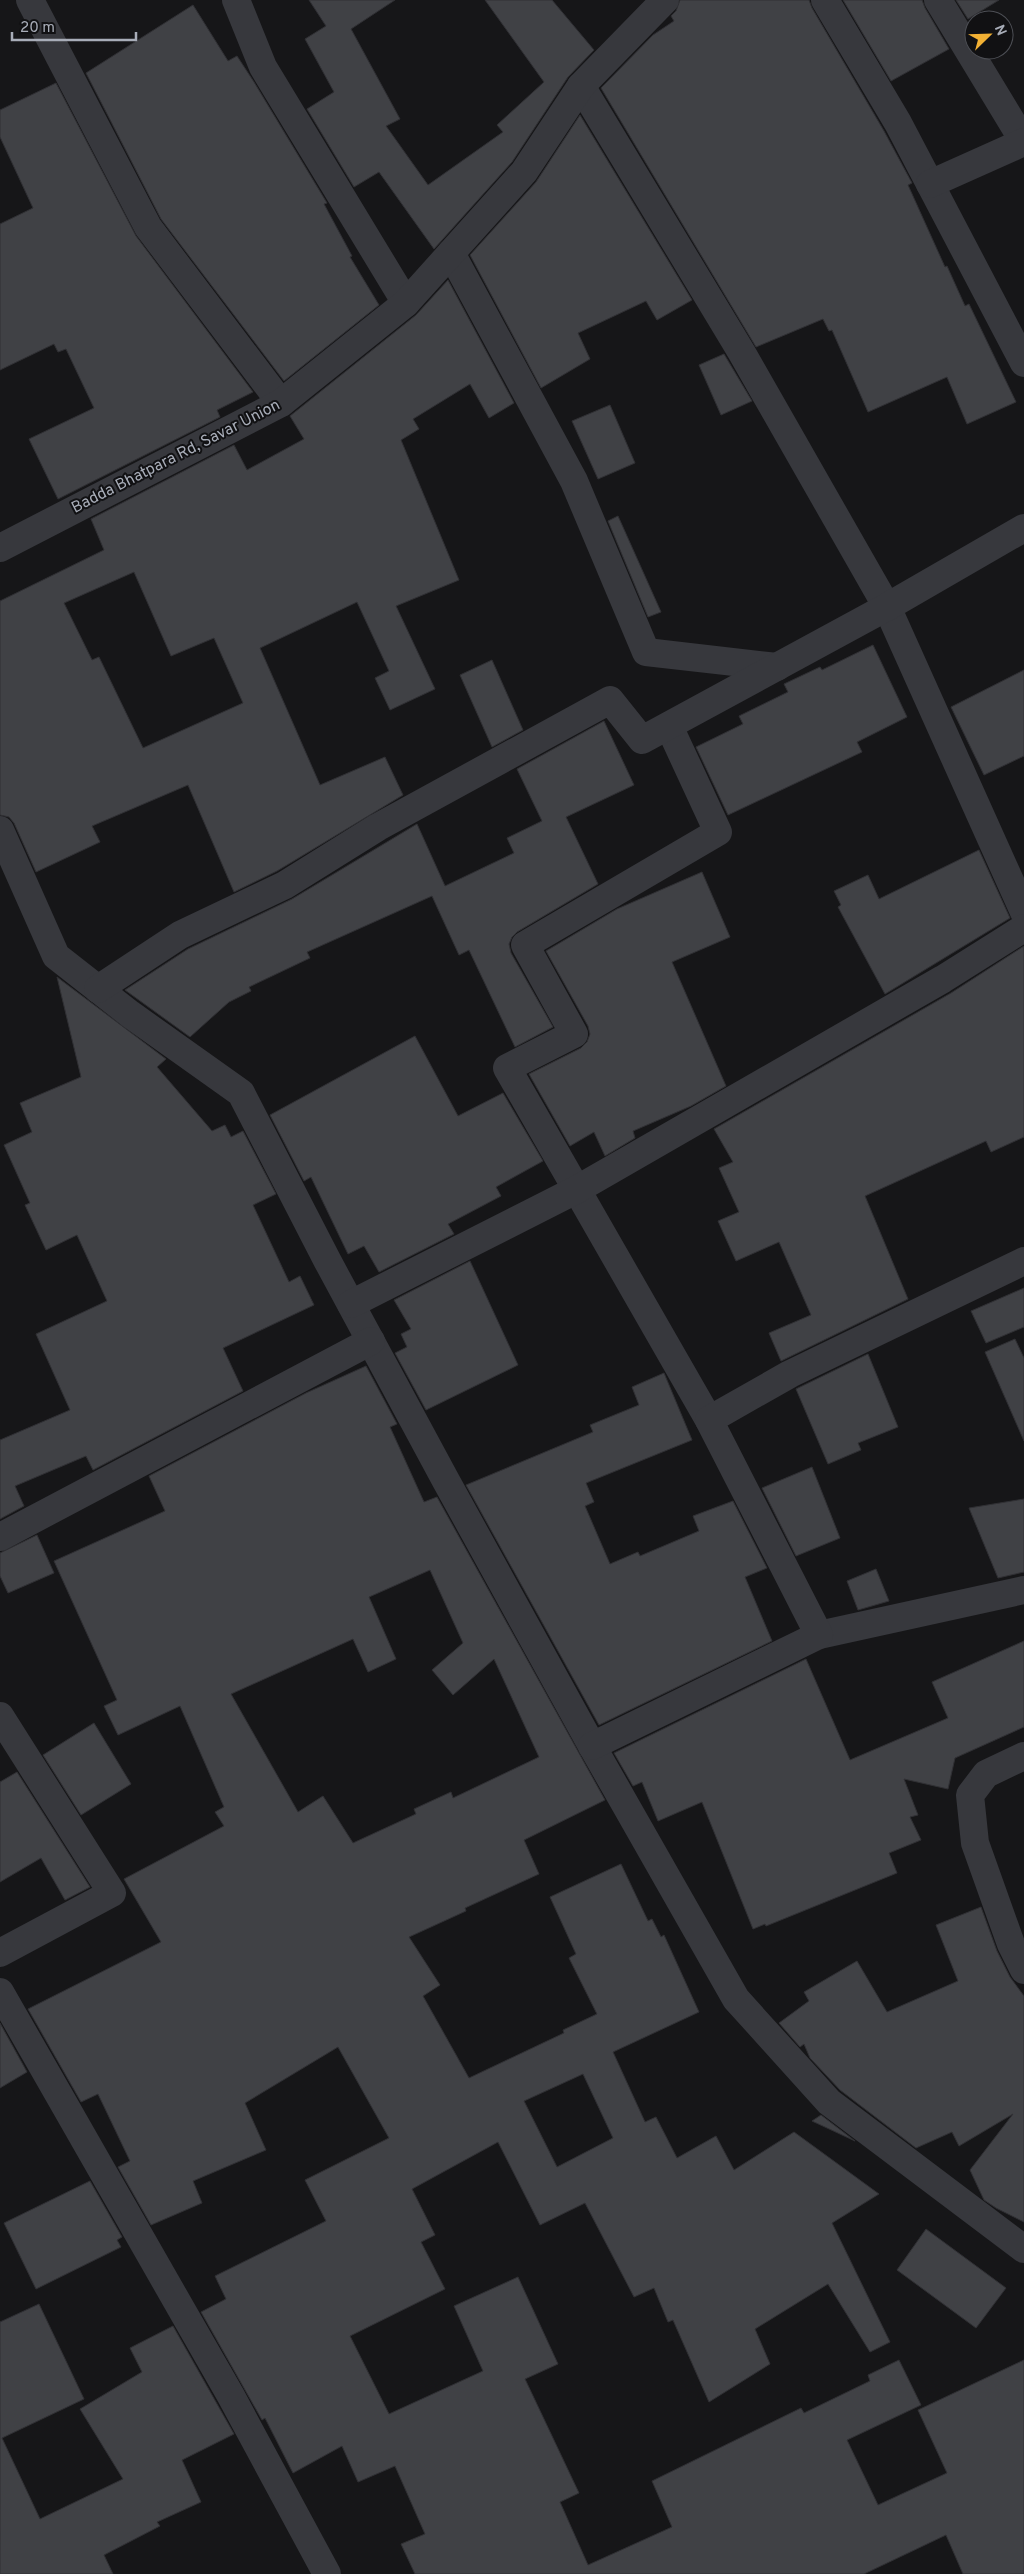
<svg xmlns="http://www.w3.org/2000/svg" width="1024" height="2574" viewBox="0 0 1024 2574" font-family="Overpass,sans-serif">
  <rect width="100%" height="100%" fill="#161618"/>
  <!-- building -->
  <g fill="#404145" stroke="#303034" fill-rule="evenodd">
    <polygon points="309,0 395,0 351,29 400,119 386,126 428,185 503,132 497,125 544,82 485,0 552,0 594,50 568,77 512,162 434,249 379,172 354,187 307,109 334,92 305,39 326,26"/>
    <polygon points="680,0 809,0 812,8 884,131 912,183 908,185 945,267 947,266 965,306 969,304 1016,402 967,424 947,377 868,412 832,330 829,331 823,319 756,347 601,88 653,35 674,21 671,16 676,11"/>
    <polygon points="843,0 922,0 925,8 949,49 891,81"/>
    <polygon points="956,0 999,0 968,19"/>
    <polygon points="193,5 228,61 237,56 254,82 327,203 324,204 352,256 350,257 379,305 284,381 161,219 86,73"/>
    <polygon points="56,83 136,236 253,392 217,410 220,417 58,499 29,439 94,408 66,349 58,352 54,344 0,370 0,224 33,208 0,137 0,110"/>
    <polygon points="580,115 692,300 657,320 646,301 578,333 590,359 541,388 470,255 536,182"/>
    <path d="M448,280L514,403L489,418L470,384L413,419L419,429L401,440L459,580L396,606L435,689L390,710L375,678L389,671L357,602L260,648L320,785L385,757L403,795L277,871L234,892L188,785L92,826L100,842L36,872L14,823L9,817L0,815V601L104,550L91,519L234,445L247,470L304,439L290,416L416,315ZM134,572L171,656L214,638L243,703L143,748L99,657L92,660L64,603Z"/>
    <polygon points="724,354 752,401 721,415 699,365"/>
    <polygon points="610,405 635,463 598,479 572,421"/>
    <polygon points="618,516 661,612 648,617 608,521"/>
    <polygon points="873,645 907,717 857,742 862,752 728,815 696,747 743,724 739,716 788,692 784,684 820,667 822,670"/>
    <polygon points="492,660 523,730 492,747 460,675"/>
    <polygon points="1024,670 1024,756 984,775 951,707"/>
    <polygon points="604,721 634,785 566,817 598,884 517,932 512,937 509,944 511,953 553,1027 515,1047 469,950 459,955 432,896 307,952 310,958 249,987 251,991 229,1002 190,1037 125,990 188,949 292,899 417,824 445,886 514,853 507,838 542,821 517,769"/>
    <polygon points="979,850 1010,918 885,994 838,907 841,905 834,891 868,875 879,899"/>
    <polygon points="702,872 730,937 672,962 726,1086 691,1106 633,1131 635,1138 605,1156 594,1132 570,1146 529,1074 581,1048 587,1042 590,1034 588,1026 546,951 617,909"/>
    <polygon points="1024,946 1024,1137 991,1152 986,1141 865,1196 908,1299 781,1361 769,1333 811,1315 779,1242 736,1261 718,1221 739,1212 719,1168 733,1162 714,1129 951,993"/>
    <polygon points="57,977 166,1059 157,1067 212,1131 225,1125 231,1137 243,1131 276,1194 253,1205 289,1282 300,1276 314,1305 223,1348 243,1391 93,1470 86,1456 15,1486 24,1506 0,1519 0,1440 70,1410 36,1334 107,1301 77,1235 46,1250 25,1205 30,1203 4,1145 32,1132 20,1103 81,1077"/>
    <polygon points="415,1036 458,1116 503,1093 543,1161 496,1187 501,1196 448,1224 454,1234 379,1272 364,1246 348,1254 311,1177 304,1181 270,1115"/>
    <polygon points="470,1261 518,1365 426,1410 395,1353 407,1347 401,1334 411,1329 394,1300"/>
    <polygon points="1024,1288 1024,1327 986,1343 971,1311"/>
    <polygon points="1015,1339 1024,1358 1024,1441 985,1352"/>
    <polygon points="868,1354 898,1427 858,1443 861,1450 828,1464 796,1389"/>
    <path d="M366,1366L397,1424L390,1427L424,1502L437,1497L605,1800L524,1840L539,1874L465,1908L466,1911L409,1937L440,1985L423,1996L469,2078L564,2033L563,2030L597,2014L569,1958L576,1954L550,1897L621,1864L648,1921L652,1919L661,1937L664,1935L699,2012L613,2052L645,2122L656,2117L677,2158L716,2136L734,2170L794,2132L879,2194L832,2223L890,2342L870,2352L828,2284L755,2329L770,2364L709,2402L673,2320L668,2322L654,2288L634,2297L585,2203L540,2225L498,2142L412,2189L435,2235L421,2242L445,2289L350,2336L389,2414L483,2371L454,2306L518,2277L558,2364L525,2379L579,2493L560,2502L588,2565L672,2527L652,2481L801,2408L804,2413L870,2381L868,2375L899,2360L921,2405L847,2440L878,2505L947,2473L918,2410L1024,2360V2574H963L946,2535L864,2574H415L401,2544L425,2534L395,2466L358,2482L342,2446L293,2473L265,2418L262,2420L201,2312L226,2299L215,2276L326,2221L305,2180L389,2138L338,2047L245,2103L266,2150L193,2181L202,2203L151,2225L118,2167L130,2161L98,2094L81,2102L28,2009L161,1942L124,1879L224,1826L215,1812L224,1807L180,1706L118,1735L104,1706L117,1700L54,1561L165,1511L149,1476L306,1393ZM430,1570L463,1643L432,1670L453,1695L494,1659L539,1757L453,1798L451,1792L414,1809L416,1814L353,1843L323,1796L298,1812L231,1694L353,1639L368,1672L396,1659L369,1597ZM583,2074L613,2138L557,2167L524,2101Z"/>
    <polygon points="664,1373 692,1440 586,1483 594,1502 585,1506 610,1564 638,1552 640,1556 699,1531 693,1516 733,1501 767,1568 745,1577 772,1641 599,1725 466,1485 593,1432 590,1425 639,1405 632,1387"/>
    <polygon points="812,1467 840,1538 796,1556 762,1488"/>
    <polygon points="1024,1499 1024,1572 998,1578 969,1508"/>
    <polygon points="37,1535 54,1573 8,1593 0,1576 0,1553"/>
    <polygon points="876,1569 889,1601 858,1610 847,1581"/>
    <polygon points="1024,1641 1024,1727 955,1758 948,1789 904,1779 918,1815 910,1817 921,1840 889,1853 897,1873 766,1926 765,1924 753,1929 702,1802 658,1821 642,1782 633,1786 614,1753 806,1659 850,1760 948,1718 932,1682"/>
    <polygon points="94,1723 131,1784 81,1815 43,1755"/>
    <polygon points="17,1772 90,1887 65,1900 41,1858 0,1882 0,1782"/>
    <polygon points="981,1907 997,1951 1010,1977 1024,1996 1024,2222 996,2208 984,2200 970,2170 1013,2114 959,2146 952,2132 916,2148 840,2090 810,2058 804,2044 800,2047 779,2023 809,2001 804,1992 857,1961 887,2012 958,1981 936,1925"/>
    <polygon points="0,2023 27,2072 0,2088"/>
    <polygon points="821,2115 855,2141 812,2121"/>
    <polygon points="90,2181 122,2237 117,2240 121,2247 36,2289 4,2223"/>
    <polygon points="926,2229 1006,2288 976,2328 897,2270"/>
    <polygon points="39,2304 84,2399 2,2438 40,2519 123,2479 80,2409 142,2372 130,2348 173,2326 234,2434 182,2460 201,2502 157,2522 160,2526 104,2555 113,2574 0,2574 0,2322"/>
  </g>
  <g fill="none" stroke-linecap="round" stroke-linejoin="round">
    <!-- minor -->
    <g stroke="#37383d" stroke-width="28">
      <polyline points="30,0 148,227 281,403"/>
      <polyline points="236,0 263,67 406,303"/>
      <polyline points="825,0 898,123 1024,363"/>
      <polyline points="938,0 1024,142"/>
      <polyline points="581,86 742,353 887,607 1024,912"/>
      <polyline points="930,184 1024,142"/>
      <polyline points="451,253 574,481 646,652 777,667"/>
      <polyline points="0,548 281,403 406,303 524,172 581,86 665,0"/>
      <polyline points="669,726 718,832 525,945 574,1034 507,1068 709,1420"/>
      <polyline points="0,830 56,956 130,1014 241,1093 327,1260 445,1479 592,1746 736,1999 829,2102 1024,2249"/>
      <polyline points="98,989 180,935 285,885 378,827 610,700 642,740 887,607 1024,528"/>
      <polyline points="351,1304 576,1190 943,979 1024,928"/>
      <polyline points="0,1537 371,1341"/>
      <polyline points="819,1635 1024,1590"/>
      <polyline points="0,1716 112,1893 0,1953"/>
      <polyline points="592,1746 819,1635 709,1420 790,1374 1024,1261"/>
      <polyline points="1024,1756 986,1774 970,1795 975,1843 1011,1944 1024,1970"/>
      <polyline points="0,1992 231,2396 327,2574"/>
    </g>
  </g>
  <g text-anchor="middle" dominant-baseline="central" stroke-width="4" stroke-linejoin="round" paint-order="stroke">
    <!-- street labels -->
    <g font-size="16" fill="#a8adb8" stroke="#111113">
      <text transform="translate(176 457) rotate(-27)">Badda Bhatpara Rd, Savar Union</text>
    </g>
  </g>
  <!-- north arrow -->
  <g transform="translate(989 35) rotate(67)"><circle r="24" fill="#111113" stroke="#4d4f55"/>
  <path d="M0-4L9 19L0 12L-9 19Z" fill="#f2b134"/>
  <text y="-8" font-size="14" font-weight="bold" text-anchor="middle" fill="#a8adb8">N</text>
  </g>
  <!-- scale -->
  <path d="M12 32v8h124v-8" fill="none" stroke="#a8adb8" stroke-width="2.5"/>
  <text x="20" y="32" font-size="15" fill="#a8adb8" stroke="#111113" stroke-width="4" paint-order="stroke">20 m</text>
</svg>
